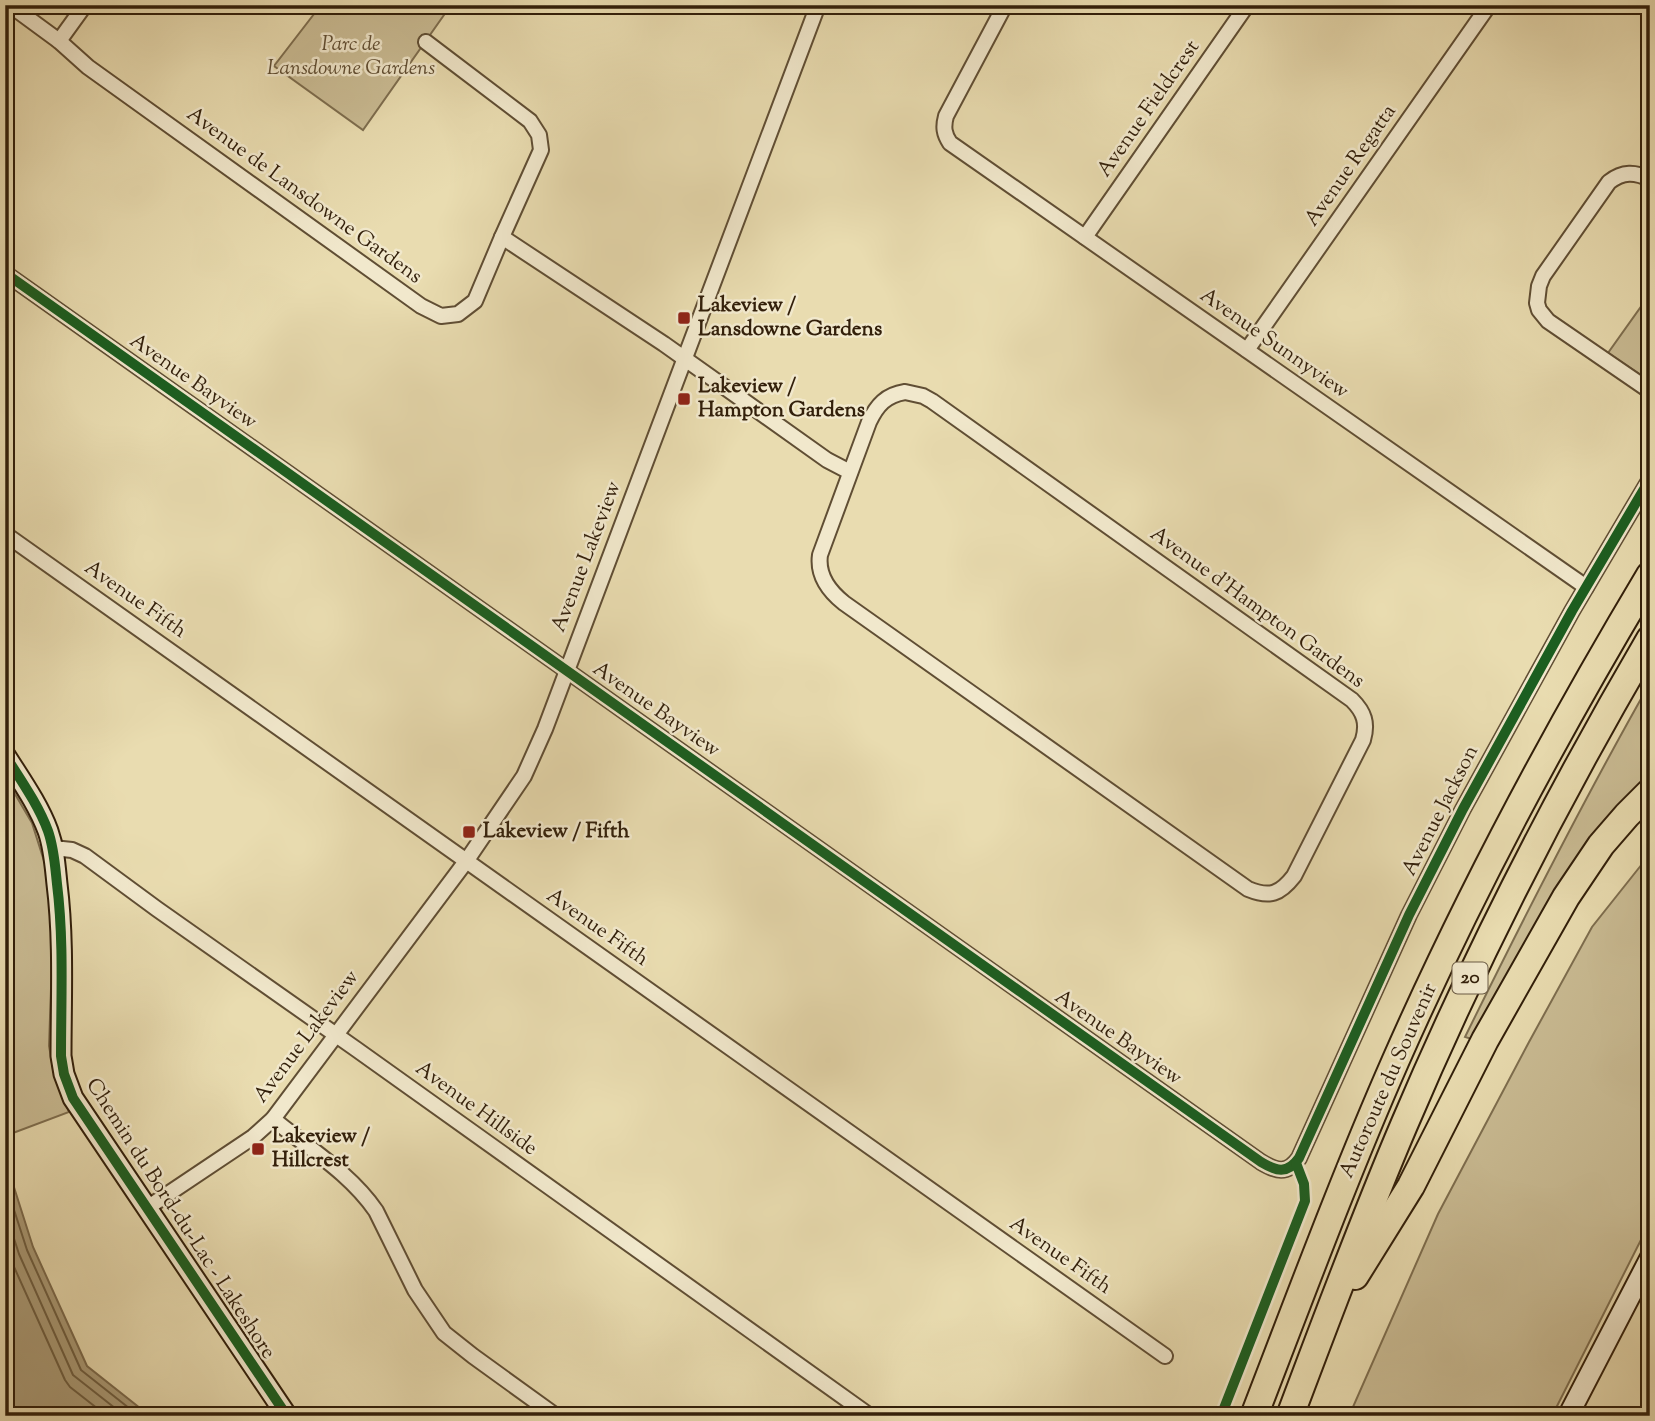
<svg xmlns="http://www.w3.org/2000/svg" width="1655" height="1421" viewBox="0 0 1655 1421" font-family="'Sorts Mill Goudy',serif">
  <rect width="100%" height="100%" fill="#e9dcb0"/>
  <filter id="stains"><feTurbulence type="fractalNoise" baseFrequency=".00286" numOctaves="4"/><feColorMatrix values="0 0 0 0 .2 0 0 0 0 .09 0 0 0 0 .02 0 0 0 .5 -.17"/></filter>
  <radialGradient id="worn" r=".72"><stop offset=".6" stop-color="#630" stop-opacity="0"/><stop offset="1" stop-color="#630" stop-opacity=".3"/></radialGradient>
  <!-- green -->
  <g fill="#cabc94" stroke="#7e6e4f" stroke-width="2">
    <polygon points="321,5 451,5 363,130 274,66"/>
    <polygon points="1650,294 1650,381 1608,353"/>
    <path d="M1650,683V783L1478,1041L1465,1037C1524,917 1584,799 1650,683Z"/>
    <polygon points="5,777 32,823 45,864 49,884 53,932 49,1046 53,1069 69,1112 5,1136"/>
    <polygon points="1650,854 1650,1222 1552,1416 1349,1416 1438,1214 1529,1042 1592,927"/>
  </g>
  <!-- water -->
  <polygon fill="#ab9c78" stroke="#7b6a4c" stroke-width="2" points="5,1159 33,1247 87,1366 150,1416 5,1416"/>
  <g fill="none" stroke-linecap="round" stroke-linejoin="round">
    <!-- shore -->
    <g stroke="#6e5e41" stroke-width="2">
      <polyline points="5,1182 27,1250 81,1370 139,1416"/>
      <polyline points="5,1211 19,1254 73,1375 125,1416"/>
      <polyline points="5,1245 10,1258 65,1380 70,1387 107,1416"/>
    </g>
    <defs>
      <g id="street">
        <polyline points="10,5 59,41 88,67 421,306 441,316 458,314 475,301 502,237 664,344 827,460 850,472"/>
        <path d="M1005,5L946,116C943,127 944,134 950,143L1586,587"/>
        <polyline points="59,41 85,5"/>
        <polyline points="426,42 530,121 539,135 541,150 502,237"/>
        <path d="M1650,179C1635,172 1623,171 1609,182L1543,276L1539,286L1537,303L1539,310L1548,321L1650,391"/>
        <polyline points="1085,237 1247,5"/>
        <path d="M5,273L1261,1162C1276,1171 1287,1175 1299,1158L1409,915L1463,809L1572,611L1650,479"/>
        <polyline points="1247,350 1489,5"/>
        <path d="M905,392L923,396L932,401L1352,700C1364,712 1368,723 1363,740L1294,876C1280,894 1270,898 1248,889L844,603C829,591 817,576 820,555L869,422C877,405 886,395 905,392Z"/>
        <polyline points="5,534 1165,1356"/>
        <polyline points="53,848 72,850 85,856 157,909 356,1049 870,1416"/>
        <path d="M273,1119C308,1148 350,1173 376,1211L415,1290L444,1333L473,1356L556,1416"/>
        <polyline points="147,1208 253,1137 273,1119 467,860 524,776 545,729 818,5"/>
      </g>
      <g id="secondary">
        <path d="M5,755C20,779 38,804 48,831C54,848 55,865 57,884C64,940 61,999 61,1056L64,1074L73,1098L287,1416"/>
        <polyline points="1568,1416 1650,1258"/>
      </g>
      <g id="highway">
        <polyline points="1355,1276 1411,1186 1485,1040 1566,897 1601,845 1627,815 1650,792"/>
        <path d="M1254,1416C1300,1297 1344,1178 1395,1062C1469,894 1556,732 1650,575"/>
        <path d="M1290,1416C1327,1318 1363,1221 1404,1125C1475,958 1558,796 1650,639"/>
      </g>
    </defs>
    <!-- street casing -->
    <use href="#street" stroke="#604e34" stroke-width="18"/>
    <!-- secondary casing -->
    <use href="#secondary" stroke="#321f0a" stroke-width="23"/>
    <!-- highway casing -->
    <use href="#highway" stroke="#321f0a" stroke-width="30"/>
    <!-- street -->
    <use href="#street" stroke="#f1e8cc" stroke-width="14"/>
    <!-- secondary -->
    <use href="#secondary" stroke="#f1e8cc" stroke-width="19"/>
    <!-- highway -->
    <use href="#highway" stroke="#e9dcb0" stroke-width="26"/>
    <defs>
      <g id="cycleway">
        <path d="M5,273L1261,1162C1276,1171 1287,1175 1299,1158L1409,915L1463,809L1572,611L1650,479"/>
        <path d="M5,755C20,779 38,804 48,831C54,848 55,865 57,884C64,940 61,999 61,1056L64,1074L73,1098L287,1416"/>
        <polyline points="1221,1416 1305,1201 1304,1184 1296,1163"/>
      </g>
    </defs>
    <!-- cycleway casing -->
    <use href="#cycleway" stroke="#f1e8cc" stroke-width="15"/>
    <!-- cycleway -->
    <use href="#cycleway" stroke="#1b5e20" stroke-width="10"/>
  </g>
  <!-- markers -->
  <g fill="#8f2418" stroke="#f1e8cc" stroke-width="2.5">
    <rect x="677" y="311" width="14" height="14" rx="3.5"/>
    <rect x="677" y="392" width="14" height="14" rx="3.5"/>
    <rect x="462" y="825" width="14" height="14" rx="3.5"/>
    <rect x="251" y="1142" width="14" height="14" rx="3.5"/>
  </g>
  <g text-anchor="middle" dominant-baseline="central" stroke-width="5" stroke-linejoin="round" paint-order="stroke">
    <!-- shield labels -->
    <rect fill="#f1e8cc" stroke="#6b5b44" stroke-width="2" x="1452.5" y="962.5" width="35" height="31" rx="5"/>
    <g font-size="19" font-weight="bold" fill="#321f0a">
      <text x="1470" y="978">20</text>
    </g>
    <!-- park labels -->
    <g font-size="21" font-style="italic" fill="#604e33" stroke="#f1e8cc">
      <text x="351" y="45">Parc de<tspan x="351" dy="24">Lansdowne Gardens</tspan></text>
    </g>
    <!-- street labels -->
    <g font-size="21" fill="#321f0a" stroke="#f1e8cc">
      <text transform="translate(1149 109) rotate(-55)">Avenue Fieldcrest</text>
      <text transform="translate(1351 166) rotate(-55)">Avenue Regatta</text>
      <text transform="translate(304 196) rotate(36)">Avenue de Lansdowne Gardens</text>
      <text transform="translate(1274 344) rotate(35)">Avenue Sunnyview</text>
      <text transform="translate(193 382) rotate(35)">Avenue Bayview</text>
      <text transform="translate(587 557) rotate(-69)">Avenue Lakeview</text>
      <text transform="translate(135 600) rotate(35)">Avenue Fifth</text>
      <text transform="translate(1257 608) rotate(36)">Avenue d'Hampton Gardens</text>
      <text transform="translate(656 710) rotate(35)">Avenue Bayview</text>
      <text transform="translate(1441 811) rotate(-63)">Avenue Jackson</text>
      <text transform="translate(597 928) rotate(35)">Avenue Fifth</text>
      <text transform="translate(307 1037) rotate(-53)">Avenue Lakeview</text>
      <text transform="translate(1118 1038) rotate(35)">Avenue Bayview</text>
      <text transform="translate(1389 1081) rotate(-66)">Autoroute du Souvenir</text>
      <text transform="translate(476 1109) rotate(36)">Avenue Hillside</text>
      <text transform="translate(180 1219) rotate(57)">Chemin du Bord-du-Lac - Lakeshore</text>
      <text transform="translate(1060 1256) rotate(35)">Avenue Fifth</text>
    </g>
    <!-- poi labels -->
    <g font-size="21" font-weight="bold" fill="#321f0a" stroke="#f1e8cc" text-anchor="start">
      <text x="698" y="306">Lakeview /<tspan x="698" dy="24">Lansdowne Gardens</tspan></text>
      <text x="698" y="387">Lakeview /<tspan x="698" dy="24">Hampton Gardens</tspan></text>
      <text x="483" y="832">Lakeview / Fifth</text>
      <text x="272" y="1137">Lakeview /<tspan x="272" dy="24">Hillcrest</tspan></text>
    </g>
  </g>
  <!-- margin -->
  <rect width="1655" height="1421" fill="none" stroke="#e9dcb0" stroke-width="28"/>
  <rect x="7" y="7" width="1641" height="1407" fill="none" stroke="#321f0a" stroke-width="3.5"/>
  <rect x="14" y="14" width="1627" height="1393" fill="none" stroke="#321f0a" stroke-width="2"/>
  <rect width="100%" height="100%" filter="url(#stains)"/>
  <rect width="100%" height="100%" fill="url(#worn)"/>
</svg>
